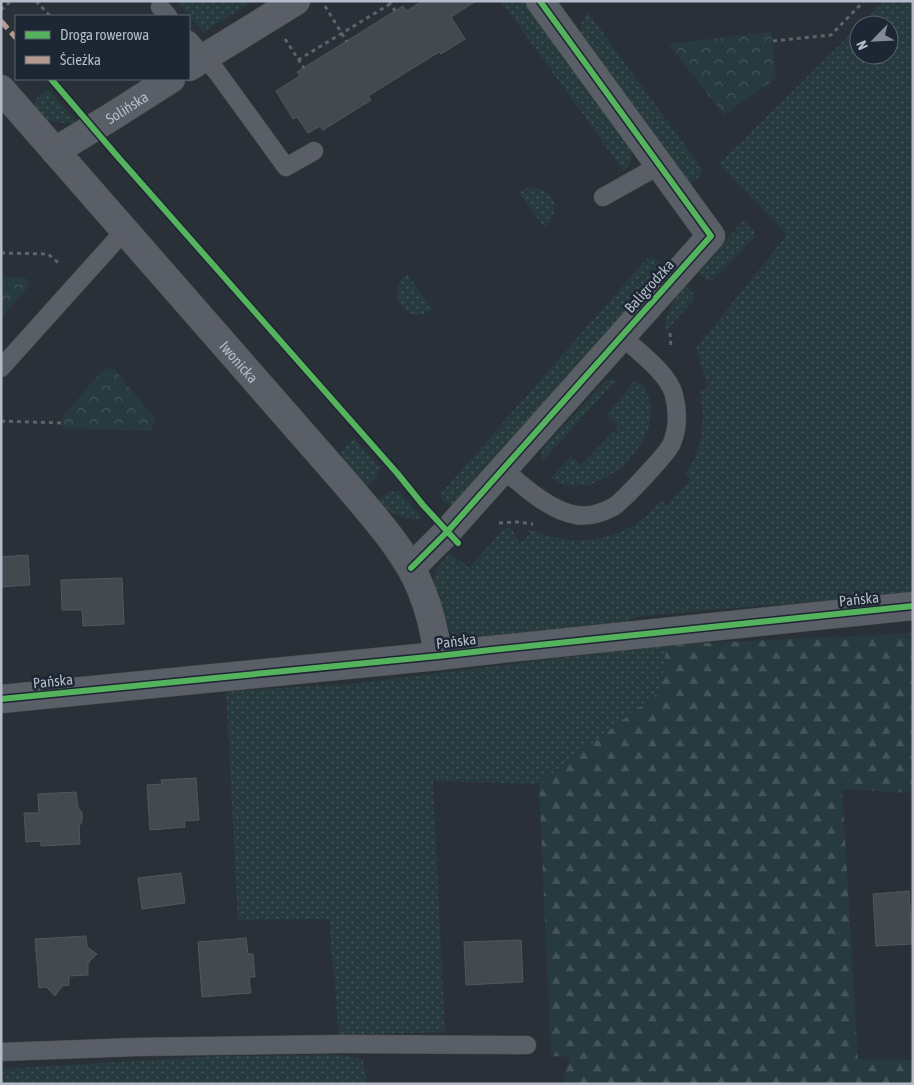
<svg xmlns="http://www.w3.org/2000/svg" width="914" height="1085" viewBox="0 0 914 1085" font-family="'Asap Condensed',sans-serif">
  <defs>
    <pattern id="grass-dots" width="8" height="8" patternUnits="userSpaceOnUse" patternTransform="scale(1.25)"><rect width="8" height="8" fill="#273a3e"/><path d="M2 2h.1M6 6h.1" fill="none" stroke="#445559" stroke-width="1.8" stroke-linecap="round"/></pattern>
    <pattern id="forest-firs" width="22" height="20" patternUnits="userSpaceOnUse" patternTransform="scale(1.25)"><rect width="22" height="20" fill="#273a3e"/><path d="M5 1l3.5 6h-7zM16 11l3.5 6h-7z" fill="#445559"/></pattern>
    <pattern id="park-crowns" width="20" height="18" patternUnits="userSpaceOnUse" patternTransform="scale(1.25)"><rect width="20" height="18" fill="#273a3e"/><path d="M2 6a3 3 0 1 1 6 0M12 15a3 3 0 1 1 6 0" fill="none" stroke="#445559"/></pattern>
  </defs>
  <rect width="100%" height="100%" fill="#2a3038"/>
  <!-- grass -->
  <g fill="url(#grass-dots)">
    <polygon points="176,1 250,1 251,3 203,32"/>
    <path d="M501,1H526L631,148C632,159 632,163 624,171Z"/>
    <path d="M884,1H913V593L641,616L599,631L468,644C462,641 456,639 452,633C446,626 445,617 442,608C438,596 430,584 436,571C439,564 445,558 450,553L469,568L505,528H511L520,543L530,534L527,529C536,531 544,535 553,537C584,545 621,538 645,517C650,512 655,506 661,500L667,506L690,479L685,473C704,450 705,420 700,392L708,388L696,348L787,235L719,164L859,26V55H889V25H860Z"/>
    <path d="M588,12L702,169L700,177L689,184L580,36C580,26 582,20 588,12Z"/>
    <path d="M48,89L77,122C61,125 38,122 34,103L37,98Z"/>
    <path d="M526,188C553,185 565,209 545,228L519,193Z"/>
    <polygon points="744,220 754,231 755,237 712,281 708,281 698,272"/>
    <polygon points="647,258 656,258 665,268 451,508 439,496"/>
    <path d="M407,274L433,310C428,312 423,315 418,315C404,315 394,300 398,287C399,281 403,278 407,274Z"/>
    <path d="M685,286L693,293L694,300L664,333C666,312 672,303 685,286Z"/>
    <polygon points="616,380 542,462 541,457 542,449 605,381"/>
    <polygon points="634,381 643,384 652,406 649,427 642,443 622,468 607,477 589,485 571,486 560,483 551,478 571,456 581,465 618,427 607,415"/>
    <polygon points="354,439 380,468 377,477 366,487 343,460 341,453 344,448"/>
    <path d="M393,491H399L423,519C405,519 390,515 378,501L389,492Z"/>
    <polygon points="666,645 662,690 539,784 433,781 445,1032 339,1035 329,919 238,920 226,691 351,684"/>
    <polygon points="340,1055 362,1059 368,1084 1,1084 1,1069 218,1056"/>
  </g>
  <!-- forest -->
  <polygon fill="url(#forest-firs)" points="913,633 913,793 842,789 858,1059 913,1060 913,1084 562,1084 570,1057 551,1056 539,784 662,690 666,645"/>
  <!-- park -->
  <g fill="url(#park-crowns)">
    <polygon points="771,32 776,78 724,115 668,44"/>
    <polygon points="1,277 25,278 28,280 29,283 28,287 1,318"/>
    <polygon points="108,368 114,369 155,419 154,423 151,431 63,428 62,420 65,414 102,371"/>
  </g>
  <!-- building -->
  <g fill="#444950" stroke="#52575f">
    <polygon points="422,1 476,1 451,17 465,39 441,54 439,52 368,96 371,100 323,130 320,126 308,133 297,117 293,119 276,91 300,76 297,72 403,6 407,11"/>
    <polygon points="28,555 30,585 1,587 1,557"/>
    <polygon points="122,578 124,624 83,626 82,610 62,610 61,580"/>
    <polygon points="196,778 199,820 184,821 185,827 150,830 147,785 162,784 161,780"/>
    <polygon points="76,792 78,808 82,812 82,822 79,826 80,844 41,846 41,841 26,842 24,813 39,813 38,794"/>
    <polygon points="181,873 185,903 142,909 138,878"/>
    <polygon points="909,891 912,944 876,946 873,894"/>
    <polygon points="86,936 87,947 97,954 88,963 88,975 69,976 69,985 62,986 55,996 46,987 39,988 35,939"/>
    <polygon points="246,938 248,954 253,954 255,977 249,977 251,993 202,997 198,942"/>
    <polygon points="521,940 523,982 466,985 464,942"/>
  </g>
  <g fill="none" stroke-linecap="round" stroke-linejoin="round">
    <defs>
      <g id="lane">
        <polyline points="160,7 168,16"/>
        <polyline points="189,40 217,72 286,167 314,151"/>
        <polyline points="603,197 660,165"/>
        <polyline points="1,368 125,230"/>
        <path d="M503,469C523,486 550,511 576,515C588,517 602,513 613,507C622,502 668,453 672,443C678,428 678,411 674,395C669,374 638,351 621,336"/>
        <polyline points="1,1052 136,1047 343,1044 527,1045"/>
      </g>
      <g id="street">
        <polyline points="189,67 296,1"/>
        <path id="s1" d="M1,89L348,486C374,517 406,552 421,589C430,611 435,633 438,656"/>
        <path id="s2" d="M55,151L108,119L171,79"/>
        <polyline points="411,568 447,532 711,236 540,1"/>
        <polyline points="1,699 438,656 491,650 913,606"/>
      </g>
    </defs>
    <!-- lane casing -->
    <use href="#lane" stroke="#484c53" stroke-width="19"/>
    <!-- street casing -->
    <use href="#street" stroke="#484c53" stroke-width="29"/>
    <!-- path -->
    <g stroke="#5d636a" stroke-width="3" stroke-dasharray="4 4" stroke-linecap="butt">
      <polyline points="36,1 50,16"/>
      <polyline points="389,1 395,11"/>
      <polyline points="325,6 347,42"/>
      <polyline points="1,10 11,1"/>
      <polyline points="285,39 304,68"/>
      <polyline points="773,41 831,35 864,1"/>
      <polyline points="298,60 390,4"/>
      <polyline points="1,253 48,254 61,265"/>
      <polyline points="670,333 671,347"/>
      <polyline points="1,421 63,423"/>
      <polyline points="499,523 516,522 533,524"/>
    </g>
    <!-- lane -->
    <use href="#lane" stroke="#5a5e66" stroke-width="18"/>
    <!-- street -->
    <use href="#street" stroke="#5a5e66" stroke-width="28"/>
    <!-- quiet -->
    <polyline stroke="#b69a8f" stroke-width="5" stroke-dasharray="10 5" stroke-linecap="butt" points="1,21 16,38"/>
    <defs>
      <g id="cycleway">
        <polyline points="51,79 118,157 397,473 423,505 458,543"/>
        <polyline points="411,568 447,532 711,236 540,1"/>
        <polyline points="1,699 438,656 491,650 913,606"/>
      </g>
    </defs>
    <!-- cycleway casing -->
    <use href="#cycleway" stroke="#1d2633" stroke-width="9"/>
    <!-- cycleway -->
    <use href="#cycleway" stroke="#56b35d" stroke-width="6"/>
  </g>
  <g text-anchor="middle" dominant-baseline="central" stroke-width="5" stroke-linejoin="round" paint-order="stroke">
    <!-- street labels -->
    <g font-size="15" fill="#b4bcc9" stroke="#1d2633">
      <text stroke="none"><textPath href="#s2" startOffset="84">Solińska</textPath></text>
      <text transform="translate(649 286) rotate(-48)">Baligrodzka</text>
      <text stroke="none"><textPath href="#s1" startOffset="362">Iwonicka</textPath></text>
      <text transform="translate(859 599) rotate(-6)">Pańska</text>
      <text transform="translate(456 641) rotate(-7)">Pańska</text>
      <text transform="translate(53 681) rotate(-6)">Pańska</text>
    </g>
  </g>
  <!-- border -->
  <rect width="914" height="1085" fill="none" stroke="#b4bcc9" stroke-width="5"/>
  <!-- legend -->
  <rect x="15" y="15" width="175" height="65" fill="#1d2633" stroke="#59626f"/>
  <rect x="25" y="31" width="25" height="8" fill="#56b35d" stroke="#59626f"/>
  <text x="60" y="40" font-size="15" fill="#b4bcc9">Droga rowerowa</text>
  <rect x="25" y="56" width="25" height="8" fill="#b69a8f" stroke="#59626f"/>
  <text x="60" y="65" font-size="15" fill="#b4bcc9">Ścieżka</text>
  <!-- north arrow -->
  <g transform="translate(874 40) rotate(246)"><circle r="24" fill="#1d2633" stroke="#59626f"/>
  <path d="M0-4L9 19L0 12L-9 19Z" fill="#848b96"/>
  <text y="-8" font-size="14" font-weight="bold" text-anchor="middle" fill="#b4bcc9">N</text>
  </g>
</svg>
